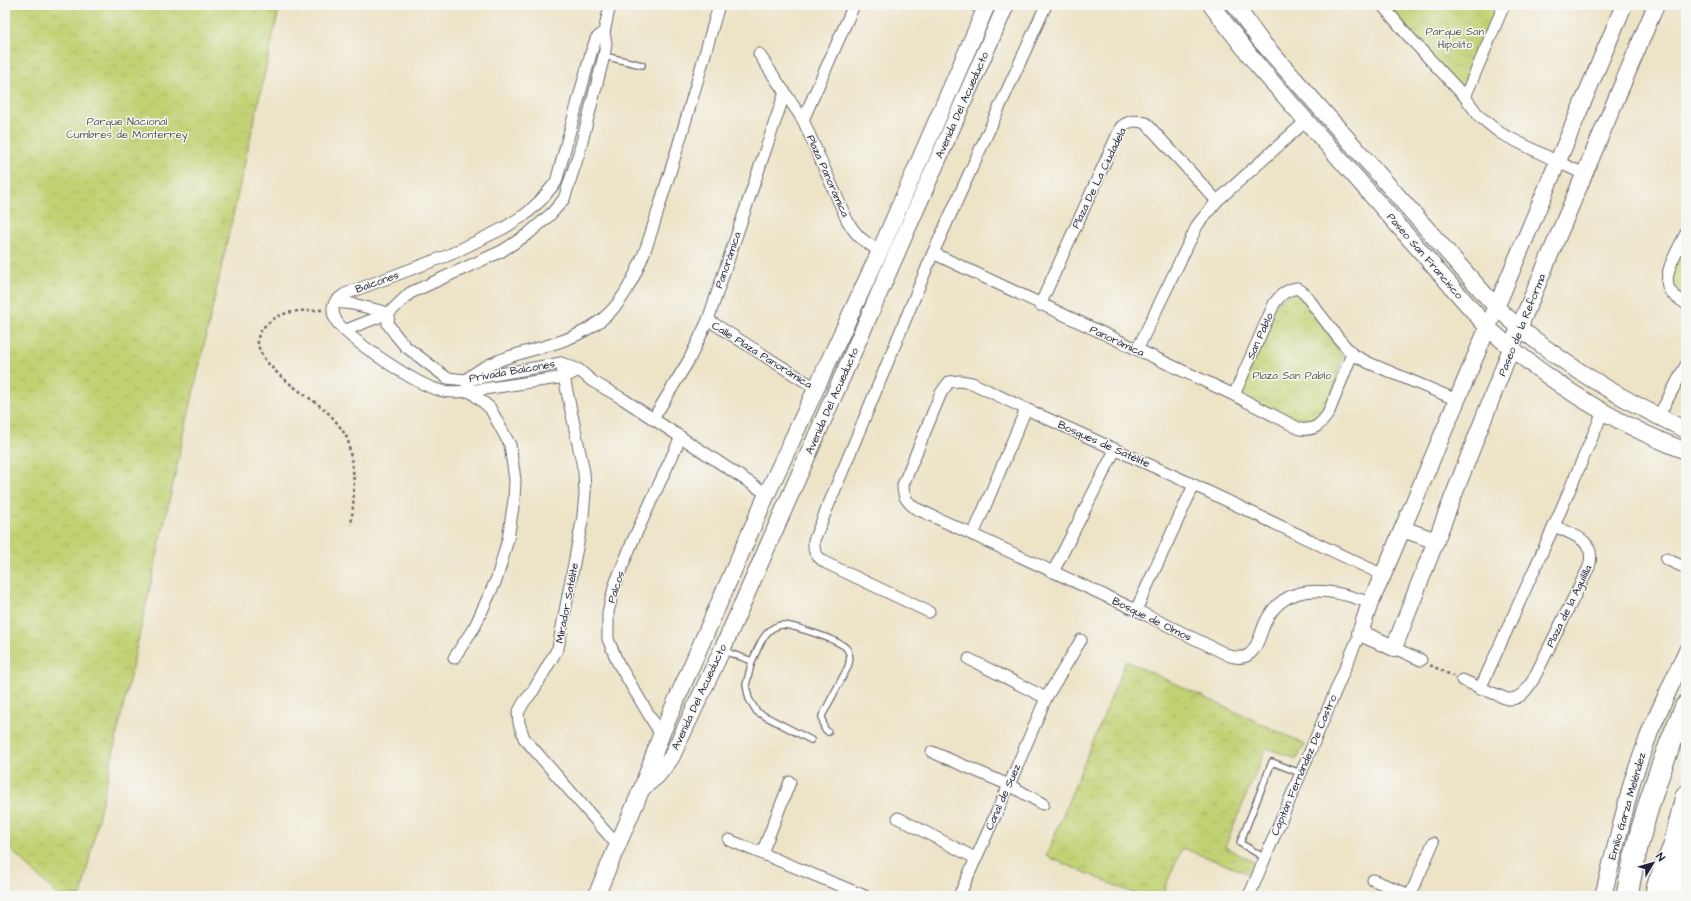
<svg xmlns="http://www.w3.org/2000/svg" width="1691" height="901" viewBox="0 0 1691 901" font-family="'Architects Daughter',sans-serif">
  <defs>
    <pattern id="park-crowns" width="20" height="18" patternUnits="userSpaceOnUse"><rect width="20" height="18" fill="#c2d173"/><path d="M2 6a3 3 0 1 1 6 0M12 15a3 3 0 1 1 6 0" fill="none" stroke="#a6b364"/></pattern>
  </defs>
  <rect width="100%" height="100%" fill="#f6f6f2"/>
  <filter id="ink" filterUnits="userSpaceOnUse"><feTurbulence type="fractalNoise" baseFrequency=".025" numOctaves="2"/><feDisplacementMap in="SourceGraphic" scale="8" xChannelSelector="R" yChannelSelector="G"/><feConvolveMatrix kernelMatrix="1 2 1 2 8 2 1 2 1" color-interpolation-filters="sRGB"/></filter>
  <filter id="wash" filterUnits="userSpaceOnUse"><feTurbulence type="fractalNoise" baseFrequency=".012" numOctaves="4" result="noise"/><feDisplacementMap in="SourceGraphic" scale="16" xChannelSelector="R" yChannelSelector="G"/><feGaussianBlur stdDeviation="0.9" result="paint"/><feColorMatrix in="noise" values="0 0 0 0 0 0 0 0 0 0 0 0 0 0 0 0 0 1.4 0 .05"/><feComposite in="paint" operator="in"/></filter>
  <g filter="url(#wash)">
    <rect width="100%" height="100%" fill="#ede3c6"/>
    <!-- park -->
    <g fill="url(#park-crowns)" stroke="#727a57">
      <polygon points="5,5 280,5 81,896 59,896 5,844"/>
      <polygon points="1382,5 1504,5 1465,97"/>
      <polygon points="1686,233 1686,304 1676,297 1669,269"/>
      <polygon points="1297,288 1342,355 1331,407 1300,429 1234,395 1274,304"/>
      <polygon points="1126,661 1305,744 1297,759 1266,748 1225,847 1257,864 1252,875 1182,848 1161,896 1140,896 1046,856"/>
    </g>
  </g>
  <g filter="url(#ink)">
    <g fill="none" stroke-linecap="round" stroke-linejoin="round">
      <defs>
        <g id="lane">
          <polyline points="604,56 642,65"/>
          <path d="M724,651L752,661C758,649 762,635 773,628C775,627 780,625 782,625C793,625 842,641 847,649C851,655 850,660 848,667L822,716L824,728L828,732"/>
          <polyline points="752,661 746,685 749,699 757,712 811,740"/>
          <polyline points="1265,858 1240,843 1272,762 1300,773"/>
        </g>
        <g id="street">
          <polyline points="974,5 985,9"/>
          <polyline points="1382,5 1410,38 1465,97 1479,116 1500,133 1558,162 1584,174"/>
          <path d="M759,54L803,120L847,220C857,237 863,241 880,251"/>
          <polyline points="1465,97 1504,5"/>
          <polyline points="803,120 854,5"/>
          <path d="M1686,233C1679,248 1659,278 1671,292C1675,297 1681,300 1686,304"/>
          <path d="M933,253L1234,395L1300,429C1314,431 1320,425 1328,414L1352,354"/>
          <polyline points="335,302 353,304 389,313 388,324 395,334 405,346 447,378 466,380 561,363 579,370 592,381 623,399 767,494"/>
          <path d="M1040,305L1121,127C1130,120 1135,120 1146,123L1217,201"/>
          <polyline points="708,320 817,389"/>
          <polyline points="346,330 389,313 410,293 502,251 528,234 551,214 564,199 579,153 604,56 606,44 604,32 610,5"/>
          <polyline points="1137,350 1198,224 1217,201 1306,121"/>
          <polyline points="561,363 584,472 585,493 583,516 558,648 533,691 524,702 518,713 519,723 524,738 618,846"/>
          <path d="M579,370L565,377L470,391C459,392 449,393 439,390C417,385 350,340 337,322C335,319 333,313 333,310C332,302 340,298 345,294L449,255L504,228L526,214L541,200L556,182L591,53L596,39L604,32"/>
          <path d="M1234,395L1274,304C1281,294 1286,290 1297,288L1304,293L1339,339L1352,354L1369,363L1457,400"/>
          <polyline points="1658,417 1686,365"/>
          <polyline points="653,419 689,360 708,320 785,92"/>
          <polyline points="973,535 1026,409"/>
          <polyline points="1666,559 1686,568"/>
          <polyline points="1053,572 1115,450"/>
          <path d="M1370,603C1333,589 1285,579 1265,623C1261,632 1257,650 1248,655C1242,659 1235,657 1230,656L1136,610L915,508C906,501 903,496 903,485L941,393L949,382L960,381L972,383L1026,409L1194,485L1383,575"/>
          <polyline points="1136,610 1194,485"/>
          <path d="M929,612L826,563C816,556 813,552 814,540L933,253L1046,5"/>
          <polyline points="1394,648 1421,660"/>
          <path d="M454,658L475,626L497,578L508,539L514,500L515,480L510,445L490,408L470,391L466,380C501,349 553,352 591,327C605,319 617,306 625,293C644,261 653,227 664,191C684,130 701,67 719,5"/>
          <polyline points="969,659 1046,698"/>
          <path d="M1462,680L1507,699C1520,700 1526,691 1533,680L1589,567C1597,540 1574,535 1554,526"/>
          <polyline points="1480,689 1554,526 1603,412"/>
          <polyline points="661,735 618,663 608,639 608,612 615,584 634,538 681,437"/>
          <polyline points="932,752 1009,785 1043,804"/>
          <polyline points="898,818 975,858"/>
          <polyline points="729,840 865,896"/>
          <polyline points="762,853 790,782"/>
          <polyline points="1373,880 1410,895"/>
          <polyline points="959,896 1009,785 1046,698 1081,640"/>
          <polyline points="1249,896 1360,633"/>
          <polyline points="1410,896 1433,843"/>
        </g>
        <g id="secondary">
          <path d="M1211,5L1258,66L1488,328C1546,380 1613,423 1686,451"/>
          <path d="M1235,5L1260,40L1496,307C1552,359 1617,397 1686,430"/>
          <polyline points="1624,5 1383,575 1370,603 1360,633 1394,648 1519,328 1656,5"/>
          <polyline points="1403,529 1436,541"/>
          <polyline points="644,787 657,776 671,758 722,650 1006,5"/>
          <polyline points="596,896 642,788 661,735 767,494 880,251 987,5"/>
          <polyline points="1603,896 1632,782 1651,729 1686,652"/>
        </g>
        <g id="highway">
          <path d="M1627,896C1638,830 1659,767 1686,706"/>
          <polyline points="1655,896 1659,882 1674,846 1686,796"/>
          <polyline points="1673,896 1674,857"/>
        </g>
      </defs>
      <!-- lane casing -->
      <use href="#lane" stroke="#69666c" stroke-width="8"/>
      <!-- street casing -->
      <use href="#street" stroke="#69666c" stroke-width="13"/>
      <!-- secondary casing -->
      <use href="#secondary" stroke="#69666c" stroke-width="18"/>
      <!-- highway casing -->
      <use href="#highway" stroke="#69666c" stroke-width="23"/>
      <!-- path -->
      <g stroke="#69666c" stroke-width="2.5" stroke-dasharray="3 3" stroke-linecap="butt">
        <path d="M322,310C299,311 280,309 263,328C239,356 306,394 324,409C333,417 341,427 347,438C349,442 349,448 350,453C356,479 354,499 351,525"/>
        <polyline points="1430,665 1453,676"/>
      </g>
      <!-- lane -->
      <use href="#lane" stroke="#fff" stroke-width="5.5"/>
      <!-- street -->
      <use href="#street" stroke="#fff" stroke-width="11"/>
      <!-- secondary -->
      <use href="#secondary" stroke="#fff" stroke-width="16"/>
      <!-- highway -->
      <use href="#highway" stroke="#fff" stroke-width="21"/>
    </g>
  </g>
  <g text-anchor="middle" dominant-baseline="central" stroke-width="3" stroke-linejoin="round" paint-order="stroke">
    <!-- park labels -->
    <g font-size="11" fill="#52574c" stroke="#f6f6f2">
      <text x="1455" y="31">Parque San<tspan x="1455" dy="13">Hipolito</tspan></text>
      <text x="127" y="121">Parque Nacional<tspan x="127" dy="13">Cumbres de Monterrey</tspan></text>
      <text x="1292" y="375">Plaza San Pablo</text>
    </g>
    <!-- street labels -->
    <g font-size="11" fill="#22223b" stroke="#f6f6f2">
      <text transform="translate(962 105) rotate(-66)">Avenida Del Acueducto</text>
      <text transform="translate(828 176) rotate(66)">Plaza Panorámica</text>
      <text transform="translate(1099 178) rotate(-64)">Plaza De La Ciudadela</text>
      <text transform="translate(1425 256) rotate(49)">Paseo San Francisco</text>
      <text transform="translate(728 260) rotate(-71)">Panorámica</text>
      <text transform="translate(377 282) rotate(-20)">Balcones</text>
      <text transform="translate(1522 325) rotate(-68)">Paseo de la Reforma</text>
      <text transform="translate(1260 336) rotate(-66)">San Pablo</text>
      <text transform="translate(1117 341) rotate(25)">Panorámica</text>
      <text transform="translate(762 355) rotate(32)">Calle Plaza Panorámica</text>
      <text transform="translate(512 371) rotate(-10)">Privada Balcones</text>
      <text transform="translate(832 401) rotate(-66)">Avenida Del Acueducto</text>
      <text transform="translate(1104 444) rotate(24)">Bosques de Satélite</text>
      <text transform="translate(616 587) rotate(-72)">Palcos</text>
      <text transform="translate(567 603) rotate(-79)">Mirador Satélite</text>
      <text transform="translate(1569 606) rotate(-64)">Plaza de la Aguililla</text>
      <text transform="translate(1152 619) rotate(26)">Bosque de Olmos</text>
      <text transform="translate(699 697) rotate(-65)">Avenida Del Acueducto</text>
      <text transform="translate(1304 765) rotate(-67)">Capitán Fernández De Castro</text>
      <text transform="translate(1003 797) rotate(-66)">Canal de Suez</text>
      <text transform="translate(1627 806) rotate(-74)">Emilio Garza Meléndez</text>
    </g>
  </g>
  <!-- margin -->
  <rect width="1691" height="901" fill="none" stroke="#f6f6f2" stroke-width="20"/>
  <!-- north arrow -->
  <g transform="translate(1653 863) rotate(52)" stroke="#f6f6f2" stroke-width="3" paint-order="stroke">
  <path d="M0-3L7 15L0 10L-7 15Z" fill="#22223b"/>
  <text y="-6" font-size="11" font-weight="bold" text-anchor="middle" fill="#22223b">N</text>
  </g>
</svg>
